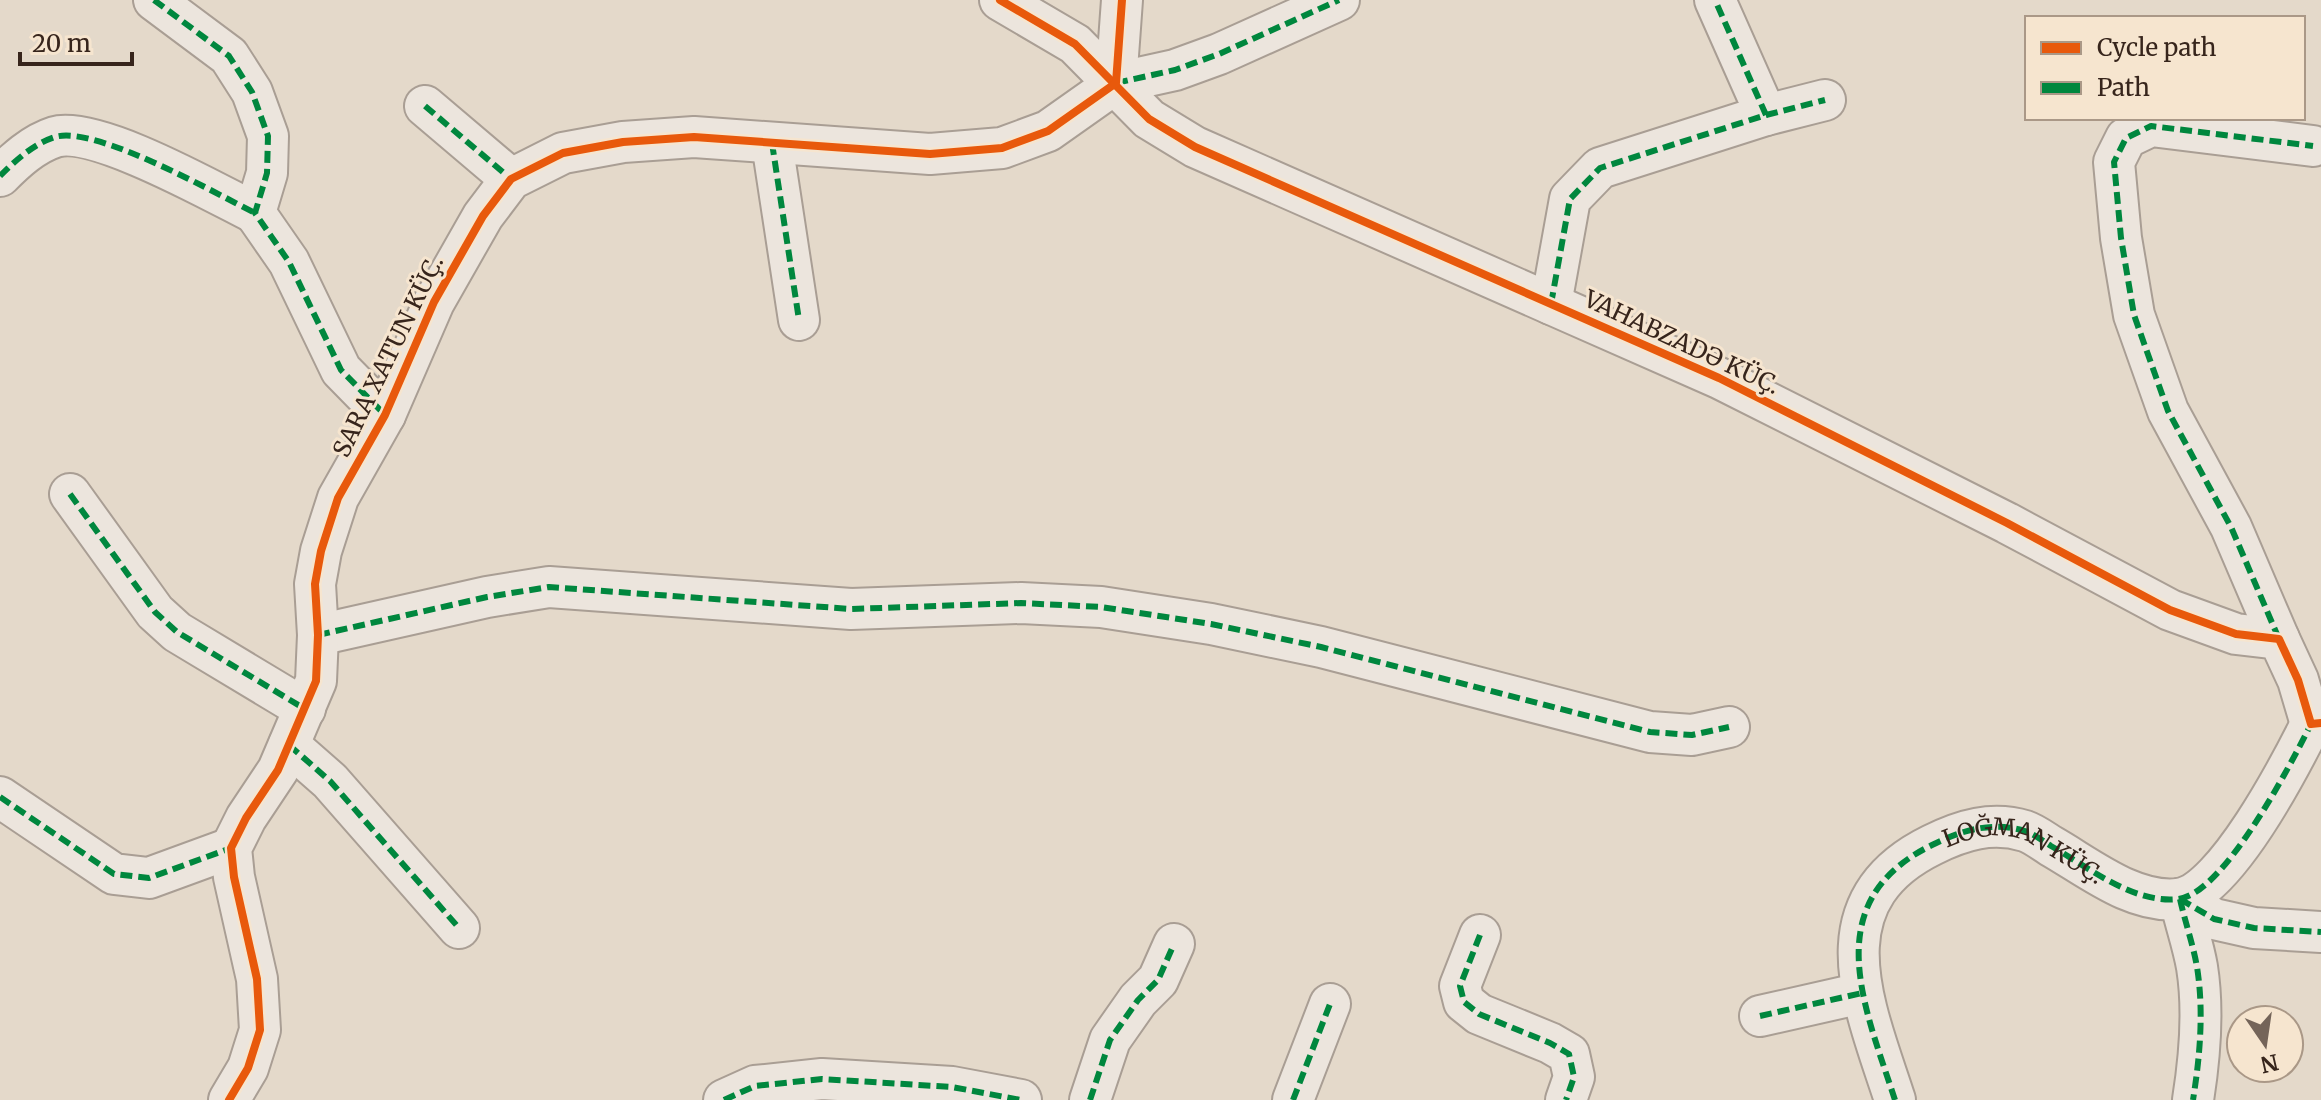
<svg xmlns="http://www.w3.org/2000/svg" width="2321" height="1100" viewBox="0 0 2321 1100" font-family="Merriweather,serif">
  <rect width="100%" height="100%" fill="#e4d9ca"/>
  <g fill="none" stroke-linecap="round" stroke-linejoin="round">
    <defs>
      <g id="minor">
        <polyline points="154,0 229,56 252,92 268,136 267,173 255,213 289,262 341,370 385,415"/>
        <polyline points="1000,0 1075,44 1149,119 1195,147 1719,378 2007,523 2170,610 2236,634 2279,639 2298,680 2311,724 2321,723"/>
        <polyline points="1116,83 1175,70 1219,54 1339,0"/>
        <polyline points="425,106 511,179"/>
        <polyline points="1766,115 1825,100"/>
        <polyline points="772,143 799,320"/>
        <path d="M0,176C15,161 33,144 55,137C95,125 215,193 255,213"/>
        <polyline points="1551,304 1570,199 1600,168 1766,115 1715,0"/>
        <polyline points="70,494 155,612 177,632 305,709"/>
        <polyline points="318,635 487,597 549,587 851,609 1021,603 1101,607 1211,624 1321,647 1650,732 1692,735 1729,727"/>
        <polyline points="2279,639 2231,527 2168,411 2134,315 2121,238 2114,162 2126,138 2151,126 2313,146"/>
        <polyline points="289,745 330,781 459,928"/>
        <polyline points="0,797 114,874 149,878 231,848"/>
        <path d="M2180,899C2185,922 2193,944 2197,967C2204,1011 2200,1056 2193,1100"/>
        <polyline points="2180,899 2214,919 2254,928 2321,932"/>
        <polyline points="1480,935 1460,986 1464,1002 1479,1014 1550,1043 1569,1054 1574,1077 1566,1100"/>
        <polyline points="1760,1016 1862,993"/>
        <polyline points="229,1100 248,1068 260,1030 257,979 234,877 231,848 246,818 278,770 316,681 318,635 315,584 321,551 338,498 385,415 434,302 483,216 511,179 563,153 623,142 694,137 930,154 1002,148 1048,131 1116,83 1122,0"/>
        <polyline points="724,1100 755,1086 822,1079 952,1087 1021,1100"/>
        <polyline points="1090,1100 1110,1040 1138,1000 1158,980 1174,944"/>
        <polyline points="1293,1100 1330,1004"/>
        <path id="s1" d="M1895,1100C1865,1007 1816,902 1932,845C1962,830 1992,821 2025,831C2034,834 2043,841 2051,846C2088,867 2133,904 2178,899C2224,894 2291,764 2311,724"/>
      </g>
    </defs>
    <!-- minor casing -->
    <use href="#minor" stroke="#a99e94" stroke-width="44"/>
    <!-- minor -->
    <use href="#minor" stroke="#ece5dd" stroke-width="40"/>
    <!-- quiet -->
    <g stroke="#00873e" stroke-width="6" stroke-dasharray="12 6" stroke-linecap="butt">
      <polyline points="154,0 229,56 252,92 268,136 267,173 255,213 289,262 341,370 385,415"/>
      <polyline points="1116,83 1175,70 1219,54 1339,0"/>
      <polyline points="425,106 511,179"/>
      <polyline points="1766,115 1825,100"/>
      <polyline points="772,143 799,320"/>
      <path d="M0,176C15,161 33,144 55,137C95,125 215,193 255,213"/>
      <polyline points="1551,304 1570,199 1600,168 1766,115 1715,0"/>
      <polyline points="70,494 155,612 177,632 305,709"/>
      <polyline points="318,635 487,597 549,587 851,609 1021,603 1101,607 1211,624 1321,647 1650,732 1692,735 1729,727"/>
      <polyline points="2279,639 2231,527 2168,411 2134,315 2121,238 2114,162 2126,138 2151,126 2313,146"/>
      <polyline points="289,745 330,781 459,928"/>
      <polyline points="0,797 114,874 149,878 231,848"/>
      <path d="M2180,899C2185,922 2193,944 2197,967C2204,1011 2200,1056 2193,1100"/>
      <polyline points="2180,899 2214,919 2254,928 2321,932"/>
      <polyline points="1480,935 1460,986 1464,1002 1479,1014 1550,1043 1569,1054 1574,1077 1566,1100"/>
      <polyline points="1760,1016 1862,993"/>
      <polyline points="724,1100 755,1086 822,1079 952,1087 1021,1100"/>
      <polyline points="1090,1100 1110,1040 1138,1000 1158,980 1174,944"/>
      <polyline points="1293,1100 1330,1004"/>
      <path d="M1895,1100C1865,1007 1816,902 1932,845C1962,830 1992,821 2025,831C2034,834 2043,841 2051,846C2088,867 2133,904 2178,899C2224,894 2291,764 2311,724"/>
    </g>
    <defs>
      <g id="cycleway">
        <polyline points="1000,0 1075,44 1149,119 1195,147 1719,378 2007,523 2170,610 2236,634 2279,639 2298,680 2311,724 2321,723"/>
        <polyline points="229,1100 248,1068 260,1030 257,979 234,877 231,848 246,818 278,770 316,681 318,635 315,584 321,551 338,498 385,415 434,302 483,216 511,179 563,153 623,142 694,137 930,154 1002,148 1048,131 1116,83 1122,0"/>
      </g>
    </defs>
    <!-- cycleway casing -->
    <use href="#cycleway" stroke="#f6e5cf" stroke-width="13"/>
    <!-- cycleway -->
    <use href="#cycleway" stroke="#e8590c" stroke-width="8"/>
  </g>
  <g text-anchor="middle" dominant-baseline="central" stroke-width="6" stroke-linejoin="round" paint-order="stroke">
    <!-- street labels -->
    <g font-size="24" fill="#37251c" stroke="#f6e5cf">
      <text transform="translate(1682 342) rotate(25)">VAHABZADƏ KÜÇ.</text>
      <text transform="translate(388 356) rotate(-64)">SARA XATUN KÜÇ.</text>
      <text stroke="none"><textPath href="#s1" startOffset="390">LOĞMAN KÜÇ.</textPath></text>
    </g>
  </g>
  <!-- legend -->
  <rect x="2025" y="16" width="280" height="104" fill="#f6e5cf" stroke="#aa9887" stroke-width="2"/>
  <rect x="2041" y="42" width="40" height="12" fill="#e8590c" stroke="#aa9887" stroke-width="2"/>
  <text x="2097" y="56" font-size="24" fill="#37251c">Cycle path</text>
  <rect x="2041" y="82" width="40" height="12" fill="#00873e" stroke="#aa9887" stroke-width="2"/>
  <text x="2097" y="96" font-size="24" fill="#37251c">Path</text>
  <!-- north arrow -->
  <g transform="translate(2265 1044) rotate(167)"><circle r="38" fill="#f6e5cf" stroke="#aa9887" stroke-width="2"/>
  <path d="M0-6L14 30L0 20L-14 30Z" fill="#746459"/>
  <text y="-12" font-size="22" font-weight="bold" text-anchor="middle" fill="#37251c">N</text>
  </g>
  <!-- scale -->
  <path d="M20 52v12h112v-12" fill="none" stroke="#37251c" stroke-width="4"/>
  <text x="32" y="52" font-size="24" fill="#37251c" stroke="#f6e5cf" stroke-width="6" paint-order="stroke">20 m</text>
</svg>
